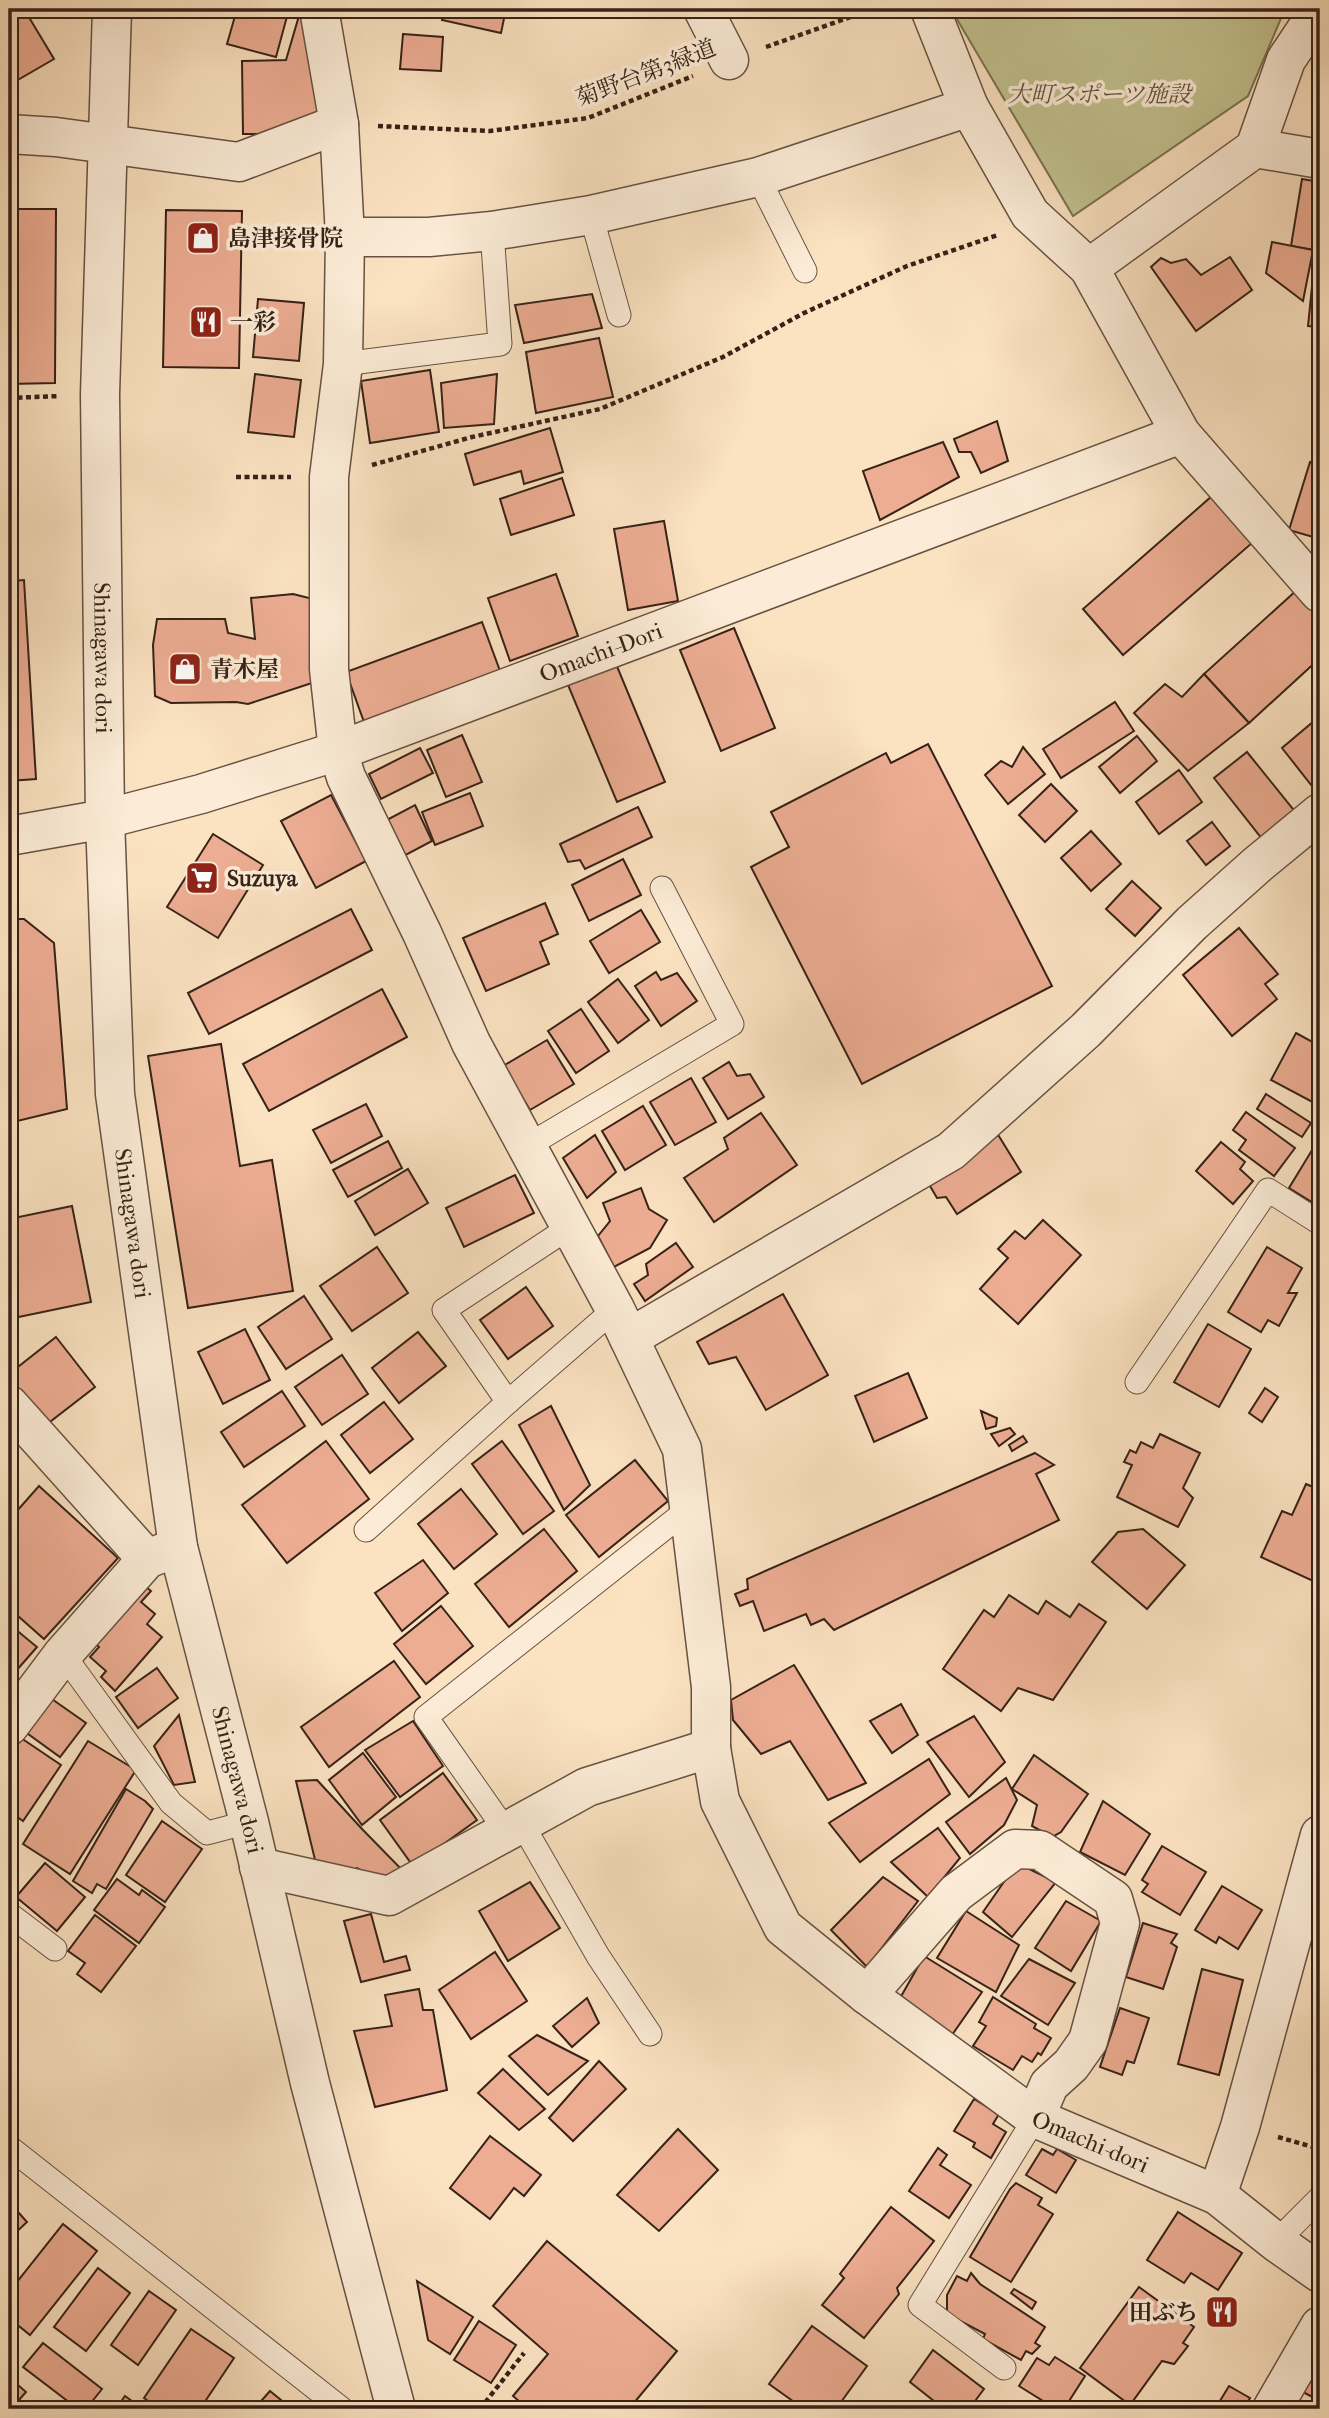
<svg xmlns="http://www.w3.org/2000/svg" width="1329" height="2418" viewBox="0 0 1329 2418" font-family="'IM FELL French Canon','Noto Serif JP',serif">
  <rect width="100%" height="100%" fill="#fbe2c1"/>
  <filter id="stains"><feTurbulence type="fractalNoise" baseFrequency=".00286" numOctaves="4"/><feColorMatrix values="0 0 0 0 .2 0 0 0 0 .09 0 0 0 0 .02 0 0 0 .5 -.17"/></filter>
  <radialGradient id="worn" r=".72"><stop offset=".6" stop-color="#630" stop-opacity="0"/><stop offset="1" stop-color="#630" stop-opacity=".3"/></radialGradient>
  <!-- green -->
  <polygon fill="#c2c290" stroke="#7c7254" stroke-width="2" points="951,9 1285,9 1248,96 1073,216"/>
  <!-- building -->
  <g fill="#edad93" stroke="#362217" stroke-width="2">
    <polygon points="9,9 24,9 54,59 9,85"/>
    <polygon points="237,9 289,9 276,57 227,44"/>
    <polygon points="301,9 325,112 276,134 243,134 242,61 286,60"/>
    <polygon points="444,9 506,9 501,33 442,20"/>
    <polygon points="403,34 443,37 441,71 400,69"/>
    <polygon points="1302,179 1320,182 1320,251 1291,246"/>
    <polygon points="9,209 56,209 55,383 9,384"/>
    <polygon points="166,210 242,211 239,368 163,367"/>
    <polygon points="1272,242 1313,250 1303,301 1266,273"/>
    <polygon points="1230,257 1252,290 1196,331 1151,267 1161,258 1171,263 1186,259 1201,275"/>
    <polygon points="1315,257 1320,258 1320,327 1308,326"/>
    <polygon points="592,294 602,328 524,343 515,305"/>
    <polygon points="258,299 304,303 299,361 253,357"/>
    <polygon points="599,338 613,397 536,413 526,352"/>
    <polygon points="430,370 439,432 370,443 361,381"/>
    <polygon points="255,374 301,380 294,437 248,432"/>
    <polygon points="497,374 494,424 444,428 441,383"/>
    <polygon points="997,421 1008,461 981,473 971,452 959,452 954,439"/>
    <polygon points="550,428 563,472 524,484 521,471 474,485 465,454"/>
    <polygon points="943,442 959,477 880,520 863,471"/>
    <polygon points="1310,462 1320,465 1320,539 1289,530"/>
    <polygon points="562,478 574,515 511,535 500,499"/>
    <polygon points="1212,496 1252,543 1123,655 1083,609"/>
    <polygon points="664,521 678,601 628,610 614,529"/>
    <polygon points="556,574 578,636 510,661 488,598"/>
    <polygon points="24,580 36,779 9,781 9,581"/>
    <polygon points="1298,589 1320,614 1320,658 1249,723 1204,674"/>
    <polygon points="293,594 317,600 318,681 248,704 236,702 171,703 155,696 153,645 157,619 225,619 228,633 255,639 251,598"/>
    <polygon points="482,622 500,671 364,722 346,672"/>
    <polygon points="734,628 775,728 721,751 680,650"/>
    <polygon points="616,664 665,782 617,802 568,685"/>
    <polygon points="1204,674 1249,723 1188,771 1134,713 1165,684 1182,697"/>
    <polygon points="1115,702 1134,731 1061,778 1043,749"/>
    <polygon points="1320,716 1320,794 1319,795 1282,748"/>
    <polygon points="462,735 482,782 446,797 427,750"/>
    <polygon points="1137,736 1157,761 1120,793 1099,767"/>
    <polygon points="928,744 1052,986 862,1084 751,867 789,847 771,812 886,753 891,763"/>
    <polygon points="1023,747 1045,774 1008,804 985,775 1001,761 1012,767"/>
    <polygon points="420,748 433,773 381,799 369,774"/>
    <polygon points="1247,752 1297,814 1263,840 1214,778"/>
    <polygon points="1179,770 1202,802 1159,834 1136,802"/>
    <polygon points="1051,784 1077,811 1045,842 1019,815"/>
    <polygon points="470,793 483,826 435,845 422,812"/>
    <polygon points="331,795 366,861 316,888 281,821"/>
    <polygon points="415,805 432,841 400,858 383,822"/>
    <polygon points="638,807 652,837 585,869 580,860 568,862 560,844"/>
    <polygon points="1212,822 1230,846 1206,865 1187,841"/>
    <polygon points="1091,831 1121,864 1091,891 1061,858"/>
    <polygon points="213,834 263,865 218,938 167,907"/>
    <polygon points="623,859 641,895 589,921 572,885"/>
    <polygon points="1132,881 1161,908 1135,936 1106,909"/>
    <polygon points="545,903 558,934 540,942 549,964 486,991 463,938"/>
    <polygon points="351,909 372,950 209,1034 188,993"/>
    <polygon points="641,910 660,942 609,973 590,941"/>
    <polygon points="9,919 24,919 54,943 67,1109 9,1123"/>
    <polygon points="1239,928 1278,974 1265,984 1277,999 1232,1036 1183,975"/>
    <polygon points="656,972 661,980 677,973 697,1001 661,1026 635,986"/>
    <polygon points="618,979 649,1020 618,1043 588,1002"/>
    <polygon points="382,989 407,1037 269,1111 243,1064"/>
    <polygon points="581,1009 609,1051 576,1073 548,1031"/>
    <polygon points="1296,1033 1320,1046 1320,1106 1271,1080"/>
    <polygon points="547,1040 574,1084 530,1110 503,1066"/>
    <polygon points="221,1044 240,1166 272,1160 293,1291 188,1308 148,1056"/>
    <polygon points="729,1062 737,1076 750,1074 764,1097 728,1119 703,1078"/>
    <polygon points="691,1078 716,1122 675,1145 650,1102"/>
    <polygon points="1266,1094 1311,1123 1302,1137 1257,1109"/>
    <polygon points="366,1104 382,1136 331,1163 313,1130"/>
    <polygon points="643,1106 666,1145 625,1170 602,1131"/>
    <polygon points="1246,1112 1295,1148 1274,1176 1239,1150 1246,1140 1233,1130"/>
    <polygon points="761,1113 797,1165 714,1222 684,1178 728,1149 724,1138"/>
    <polygon points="997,1133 1021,1172 957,1214 946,1197 937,1198 930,1186 938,1170"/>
    <polygon points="595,1135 616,1172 587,1198 563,1158"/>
    <polygon points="1320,1137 1320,1207 1289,1188"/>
    <polygon points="388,1141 402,1168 348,1197 333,1170"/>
    <polygon points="1221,1142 1245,1162 1240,1169 1253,1181 1233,1204 1196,1171"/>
    <polygon points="408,1169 428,1203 375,1235 355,1201"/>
    <polygon points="515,1175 534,1213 464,1247 446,1208"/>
    <polygon points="641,1188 649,1209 667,1220 650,1248 614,1267 598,1236 610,1221 603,1203"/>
    <polygon points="72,1206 91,1302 9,1319 9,1219"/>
    <polygon points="1043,1220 1081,1255 1018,1324 980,1289 1008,1258 998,1249 1015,1231 1025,1239"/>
    <polygon points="676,1243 693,1267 645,1301 634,1284 648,1275 646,1264"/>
    <polygon points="377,1247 408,1293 352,1331 320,1286"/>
    <polygon points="1267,1247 1302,1268 1288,1293 1297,1293 1279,1326 1268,1320 1261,1332 1228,1312"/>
    <polygon points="526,1287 553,1326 508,1359 480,1320"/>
    <polygon points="783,1294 828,1375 766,1410 736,1357 709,1364 697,1342"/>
    <polygon points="304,1296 332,1339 286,1369 258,1327"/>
    <polygon points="1208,1324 1251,1349 1219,1407 1174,1382"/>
    <polygon points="245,1329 270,1380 223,1404 198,1352"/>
    <polygon points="418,1332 446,1366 399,1403 372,1368"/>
    <polygon points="56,1337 95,1387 42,1428 9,1384 9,1374"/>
    <polygon points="342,1355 368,1394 322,1425 295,1387"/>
    <polygon points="908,1373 927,1418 874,1442 855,1396"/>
    <polygon points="1265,1388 1278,1397 1262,1422 1249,1413"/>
    <polygon points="282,1391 305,1426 244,1467 221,1432"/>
    <polygon points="384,1402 413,1439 370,1473 341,1435"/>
    <polygon points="551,1406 590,1485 564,1510 519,1425"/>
    <polygon points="981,1411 997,1418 996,1426 986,1429"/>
    <polygon points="1010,1428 1015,1434 999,1446 991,1434"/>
    <polygon points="1160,1434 1200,1453 1183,1488 1193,1498 1178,1527 1117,1497 1132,1465 1124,1462 1130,1450 1136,1453 1141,1442 1153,1448"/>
    <polygon points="1023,1436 1027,1442 1012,1451 1009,1445"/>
    <polygon points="326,1441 369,1499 287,1563 242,1505"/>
    <polygon points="502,1441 554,1511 523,1534 472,1464"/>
    <polygon points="1035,1453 1054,1465 1036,1474 1059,1520 834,1630 824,1619 811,1625 806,1614 764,1631 753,1601 740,1606 735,1594 748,1589 747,1579"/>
    <polygon points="635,1460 668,1501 599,1557 566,1515"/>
    <polygon points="1306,1484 1320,1490 1320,1565 1313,1581 1261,1557 1282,1511 1292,1515"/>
    <polygon points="39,1486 118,1558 44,1639 9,1608 9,1520"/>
    <polygon points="461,1489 497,1534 454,1569 418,1524"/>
    <polygon points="544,1529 577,1571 509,1627 475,1584"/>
    <polygon points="1143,1529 1185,1565 1147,1609 1092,1562 1118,1532"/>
    <polygon points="423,1560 448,1593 402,1631 375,1593"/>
    <polygon points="145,1586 151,1591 141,1602 155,1614 147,1624 162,1637 115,1691 101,1677 106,1671 90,1657 99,1647 95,1643"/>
    <polygon points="1009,1595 1038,1614 1046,1601 1070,1617 1079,1604 1106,1622 1053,1700 1018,1688 1001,1711 943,1669 984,1610 994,1617"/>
    <polygon points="441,1606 473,1646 426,1684 394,1644"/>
    <polygon points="9,1624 37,1647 9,1679"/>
    <polygon points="394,1661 420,1697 329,1767 301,1727"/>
    <polygon points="794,1665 866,1783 828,1800 790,1741 761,1754 733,1720 731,1700"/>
    <polygon points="157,1668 178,1698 138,1728 116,1697"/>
    <polygon points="49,1697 86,1723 60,1757 24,1731"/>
    <polygon points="901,1704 918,1735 892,1753 870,1721"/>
    <polygon points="179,1715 195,1782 174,1785 154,1746"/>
    <polygon points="974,1716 1005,1762 969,1797 927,1742"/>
    <polygon points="413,1721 443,1766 400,1797 365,1750"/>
    <polygon points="21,1738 61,1765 23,1821 9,1811 9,1755"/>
    <polygon points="88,1741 136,1770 70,1874 23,1844"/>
    <polygon points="363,1753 396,1797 362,1825 329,1780"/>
    <polygon points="1034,1755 1088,1794 1061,1832 1052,1837 1032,1826 1037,1805 1012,1789"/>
    <polygon points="929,1759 950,1794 860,1862 829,1823"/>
    <polygon points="443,1773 477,1820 413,1866 380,1820"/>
    <polygon points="1006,1778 1017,1800 1004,1825 970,1854 946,1822"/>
    <polygon points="317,1780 363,1830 408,1876 387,1887 357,1868 338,1883 316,1864 296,1781"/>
    <polygon points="126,1789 145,1801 153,1809 106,1889 97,1884 92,1893 73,1881"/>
    <polygon points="1103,1801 1150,1834 1125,1875 1080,1852"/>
    <polygon points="162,1821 202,1849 165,1902 126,1875"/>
    <polygon points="938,1828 960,1858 928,1897 891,1862"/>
    <polygon points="1162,1846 1206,1872 1180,1915 1142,1892 1148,1884 1142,1880"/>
    <polygon points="45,1863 85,1897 57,1931 16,1897"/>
    <polygon points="1017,1863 1056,1882 1012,1937 983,1912"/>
    <polygon points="883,1877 918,1901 867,1967 831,1930"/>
    <polygon points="117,1879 139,1895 142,1890 165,1907 139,1943 94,1910"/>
    <polygon points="530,1882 560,1928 508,1961 479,1911"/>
    <polygon points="1222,1886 1262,1910 1238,1949 1219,1937 1216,1943 1195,1930"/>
    <polygon points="1066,1901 1101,1921 1071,1971 1035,1948"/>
    <polygon points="966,1911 1019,1945 996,1992 937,1958"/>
    <polygon points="371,1914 384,1962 406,1956 410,1970 361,1982 344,1921"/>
    <polygon points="95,1915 136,1946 101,1992 77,1974 85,1963 68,1951"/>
    <polygon points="1143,1923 1177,1934 1171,1943 1177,1947 1163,1989 1126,1977"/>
    <polygon points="495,1952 527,2001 471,2039 439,1990"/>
    <polygon points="924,1956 982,1992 952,2035 899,2000"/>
    <polygon points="1029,1959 1075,1983 1048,2025 1001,1996"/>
    <polygon points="1202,1969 1243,1980 1219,2075 1178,2064"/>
    <polygon points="419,1989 423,2010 433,2010 447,2090 375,2107 354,2031 392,2026 385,1995"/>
    <polygon points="993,1997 1036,2024 1034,2028 1051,2038 1041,2055 1038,2053 1032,2062 1022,2056 1013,2070 973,2046 986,2026 979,2022"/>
    <polygon points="587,1998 599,2023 572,2047 553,2026"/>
    <polygon points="1120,2008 1149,2018 1134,2063 1127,2061 1122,2075 1100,2067"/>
    <polygon points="537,2035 588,2061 548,2095 509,2056"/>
    <polygon points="599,2061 626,2089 573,2141 549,2118"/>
    <polygon points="503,2069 545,2109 519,2130 478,2093"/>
    <polygon points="974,2099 999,2114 993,2124 1006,2132 991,2158 973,2147 975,2143 954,2131"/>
    <polygon points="678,2129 718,2170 659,2231 617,2195"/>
    <polygon points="490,2136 541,2175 524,2196 514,2188 490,2219 450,2188"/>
    <polygon points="938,2148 947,2155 940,2165 971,2185 949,2218 909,2191"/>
    <polygon points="1042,2149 1053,2155 1057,2149 1076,2160 1056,2193 1026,2175"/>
    <polygon points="1016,2183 1042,2198 1038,2205 1053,2214 1011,2282 970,2257 1010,2189"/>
    <polygon points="9,2202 27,2222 9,2239"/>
    <polygon points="891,2207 934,2241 897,2288 899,2294 864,2338 822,2305 844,2278 840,2274"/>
    <polygon points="1178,2212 1242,2253 1218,2290 1191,2273 1184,2283 1147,2260"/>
    <polygon points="63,2224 97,2251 30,2335 9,2318 9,2292"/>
    <polygon points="547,2241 677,2351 629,2409 528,2409 513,2396 548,2354 493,2306"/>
    <polygon points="98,2268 130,2293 86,2351 54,2327"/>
    <polygon points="971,2273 980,2284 1045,2327 1035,2343 1040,2346 1032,2354 1026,2351 1021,2360 983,2339 985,2334 947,2314 947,2295 957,2276 967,2281"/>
    <polygon points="417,2281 473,2317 450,2354 428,2340"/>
    <polygon points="1139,2287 1194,2327 1183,2343 1188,2346 1174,2364 1162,2361 1130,2405 1080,2368"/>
    <polygon points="1014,2289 1036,2302 1032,2309 1011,2293"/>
    <polygon points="149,2291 176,2310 138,2365 111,2345"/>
    <polygon points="479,2321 516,2345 491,2383 454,2360"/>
    <polygon points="812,2326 867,2366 836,2409 804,2409 769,2384"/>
    <polygon points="191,2329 234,2358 200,2409 160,2409 144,2398"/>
    <polygon points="43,2343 102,2389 86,2409 78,2409 23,2367"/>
    <polygon points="933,2350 984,2389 969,2409 944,2409 910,2382"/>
    <polygon points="1055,2357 1085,2376 1064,2409 1056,2409 1019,2386 1037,2358 1049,2365"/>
    <polygon points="1320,2357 1320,2401 1301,2391"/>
    <polygon points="9,2377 26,2392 11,2409 9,2409"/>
    <polygon points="1229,2386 1250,2398 1243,2409 1215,2409"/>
    <polygon points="270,2391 292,2409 254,2409"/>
    <polygon points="125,2396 143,2409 116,2409"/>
  </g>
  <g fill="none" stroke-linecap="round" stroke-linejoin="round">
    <defs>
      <g id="service">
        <polyline points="758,177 805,271"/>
        <polyline points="591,215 619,315"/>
        <polyline points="343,364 500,344 492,231"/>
        <polyline points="527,1146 732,1024 662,888"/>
        <polyline points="1137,1382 1268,1190 1320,1223"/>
        <polyline points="508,1402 444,1310 570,1227"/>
        <polyline points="366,1530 508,1402 615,1309"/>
        <polyline points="63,1654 171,1803 207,1833 249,1822"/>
        <polyline points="521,1822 598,1956 650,2034"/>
        <polyline points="506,1831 426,1717 690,1508"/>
        <polyline points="9,1914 55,1949"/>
        <polyline points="9,2147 342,2409"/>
        <polyline points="1276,2242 1320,2198"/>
        <polyline points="1004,2368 920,2305 1035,2118"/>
      </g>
      <g id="minor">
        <path id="s1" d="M319,9L339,124L345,237L343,364L329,477V669L338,751L346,777L422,933L471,1043L615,1309L682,1449L711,1687V1748L720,1801L783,1927L867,1995L1035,2118L1217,2195L1276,2242L1320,2273"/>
        <polyline points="703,9 729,60"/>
        <polyline points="930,9 969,107 1030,214 1089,268 1181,434 1320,593"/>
        <polyline points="9,134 56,137 239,162 339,124"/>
        <polyline points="1255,148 1320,159"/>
        <polyline points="345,237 429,237 492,231 591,215 758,177 969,107"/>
        <polyline points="1089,268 1255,148 1286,60 1320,9"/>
        <path id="s2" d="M9,836L105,819L201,794L338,751L1181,434"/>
        <polyline points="629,1338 951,1151 1086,1030 1192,923 1258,864 1320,813"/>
        <polyline points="9,1405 147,1559"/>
        <polyline points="9,1726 63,1654 147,1559 178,1547"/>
        <polyline points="259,1867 389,1896 587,1787 711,1748"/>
        <polyline points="867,1995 956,1893 1015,1849 1040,1850 1113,1899 1120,1923 1088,2041 1071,2065 1049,2085 1035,2118"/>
        <polyline points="1217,2195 1240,2127 1320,1835"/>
        <polyline points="1272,2409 1320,2326"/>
      </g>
      <g id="tertiary">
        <path id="s3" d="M112,9L100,394L105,819L115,1094L178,1547L249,1822L310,2083L396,2409"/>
      </g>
    </defs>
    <!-- service casing -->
    <use href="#service" stroke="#675242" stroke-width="25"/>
    <!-- minor casing -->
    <use href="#minor" stroke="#675242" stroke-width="41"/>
    <!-- tertiary casing -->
    <use href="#tertiary" stroke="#675242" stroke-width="41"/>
    <!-- path -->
    <g stroke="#362217" stroke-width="4.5" stroke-dasharray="5 3.5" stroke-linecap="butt">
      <polyline points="766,47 873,9"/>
      <polyline points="378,126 490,131 588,118 693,76"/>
      <polyline points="9,398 60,396"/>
      <polyline points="372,465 472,437 600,409 723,357 804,313 907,266 998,235"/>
      <polyline points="236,477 291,477"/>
      <polyline points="1278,2137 1320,2149"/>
      <polyline points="480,2409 524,2353"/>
    </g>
    <!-- service -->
    <use href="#service" stroke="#fcecd7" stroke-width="23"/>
    <!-- minor -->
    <use href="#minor" stroke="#fcecd7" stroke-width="38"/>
    <!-- tertiary -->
    <use href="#tertiary" stroke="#fcecd7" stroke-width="38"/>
  </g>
  <!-- icons -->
  <defs>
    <symbol id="shop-square" viewBox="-11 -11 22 22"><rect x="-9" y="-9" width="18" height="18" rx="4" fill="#8f2418" stroke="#fcecd7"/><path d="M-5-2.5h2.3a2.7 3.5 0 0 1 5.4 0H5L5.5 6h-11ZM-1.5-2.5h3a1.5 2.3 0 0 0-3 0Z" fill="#fff"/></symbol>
    <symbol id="restaurant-square" viewBox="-11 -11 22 22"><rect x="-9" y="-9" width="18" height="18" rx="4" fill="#8f2418" stroke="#fcecd7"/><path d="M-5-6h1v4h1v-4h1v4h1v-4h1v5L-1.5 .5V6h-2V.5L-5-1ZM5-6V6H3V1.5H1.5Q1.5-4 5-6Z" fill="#fff"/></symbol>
    <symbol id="supermarket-square" viewBox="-11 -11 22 22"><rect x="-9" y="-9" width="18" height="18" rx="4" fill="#8f2418" stroke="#fcecd7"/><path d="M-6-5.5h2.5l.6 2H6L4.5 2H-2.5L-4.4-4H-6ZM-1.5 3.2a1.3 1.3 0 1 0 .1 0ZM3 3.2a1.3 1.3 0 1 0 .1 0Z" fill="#fff"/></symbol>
  </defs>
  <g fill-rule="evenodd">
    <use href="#shop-square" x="184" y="219" width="38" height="38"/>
    <use href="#restaurant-square" x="187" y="303" width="38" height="38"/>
    <use href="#shop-square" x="166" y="650" width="38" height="38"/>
    <use href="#supermarket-square" x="183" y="859" width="38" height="38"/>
    <use href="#restaurant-square" x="1203" y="2293" width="38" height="38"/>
  </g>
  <g text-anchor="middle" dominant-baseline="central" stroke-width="7" stroke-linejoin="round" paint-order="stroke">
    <!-- street labels -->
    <g font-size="23" fill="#362217" stroke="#fcecd7">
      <text transform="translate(646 73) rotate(-21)">菊野台第3緑道</text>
      <text stroke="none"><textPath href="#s2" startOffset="621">Omachi-Dori</textPath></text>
      <text stroke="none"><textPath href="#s3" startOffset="649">Shinagawa dori</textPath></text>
      <text stroke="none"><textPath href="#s3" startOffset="1216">Shinagawa dori</textPath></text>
      <text stroke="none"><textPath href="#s3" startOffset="1783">Shinagawa dori</textPath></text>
      <text stroke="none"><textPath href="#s1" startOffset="2396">Omachi-dori</textPath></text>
    </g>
    <!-- park labels -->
    <g font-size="23" font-style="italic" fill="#60523b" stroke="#fcecd7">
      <text x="1099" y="94">大町スポーツ施設</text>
    </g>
    <!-- poi labels -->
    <g font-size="23" font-weight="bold" fill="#362217" stroke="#fcecd7" text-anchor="start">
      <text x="228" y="238">島津接骨院</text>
      <text x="230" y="322">一彩</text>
      <text x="210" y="669">青木屋</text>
      <text x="227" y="878">Suzuya</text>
      <text x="1198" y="2312" text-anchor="end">田ぶち</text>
    </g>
  </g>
  <!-- margin -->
  <rect width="1329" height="2418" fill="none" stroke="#fbe2c1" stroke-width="35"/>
  <rect x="10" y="10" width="1308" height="2397" fill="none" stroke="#362217" stroke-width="3.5"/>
  <rect x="18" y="18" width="1294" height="2383" fill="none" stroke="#362217" stroke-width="2"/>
  <rect width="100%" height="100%" filter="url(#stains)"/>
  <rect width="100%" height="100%" fill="url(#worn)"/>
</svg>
